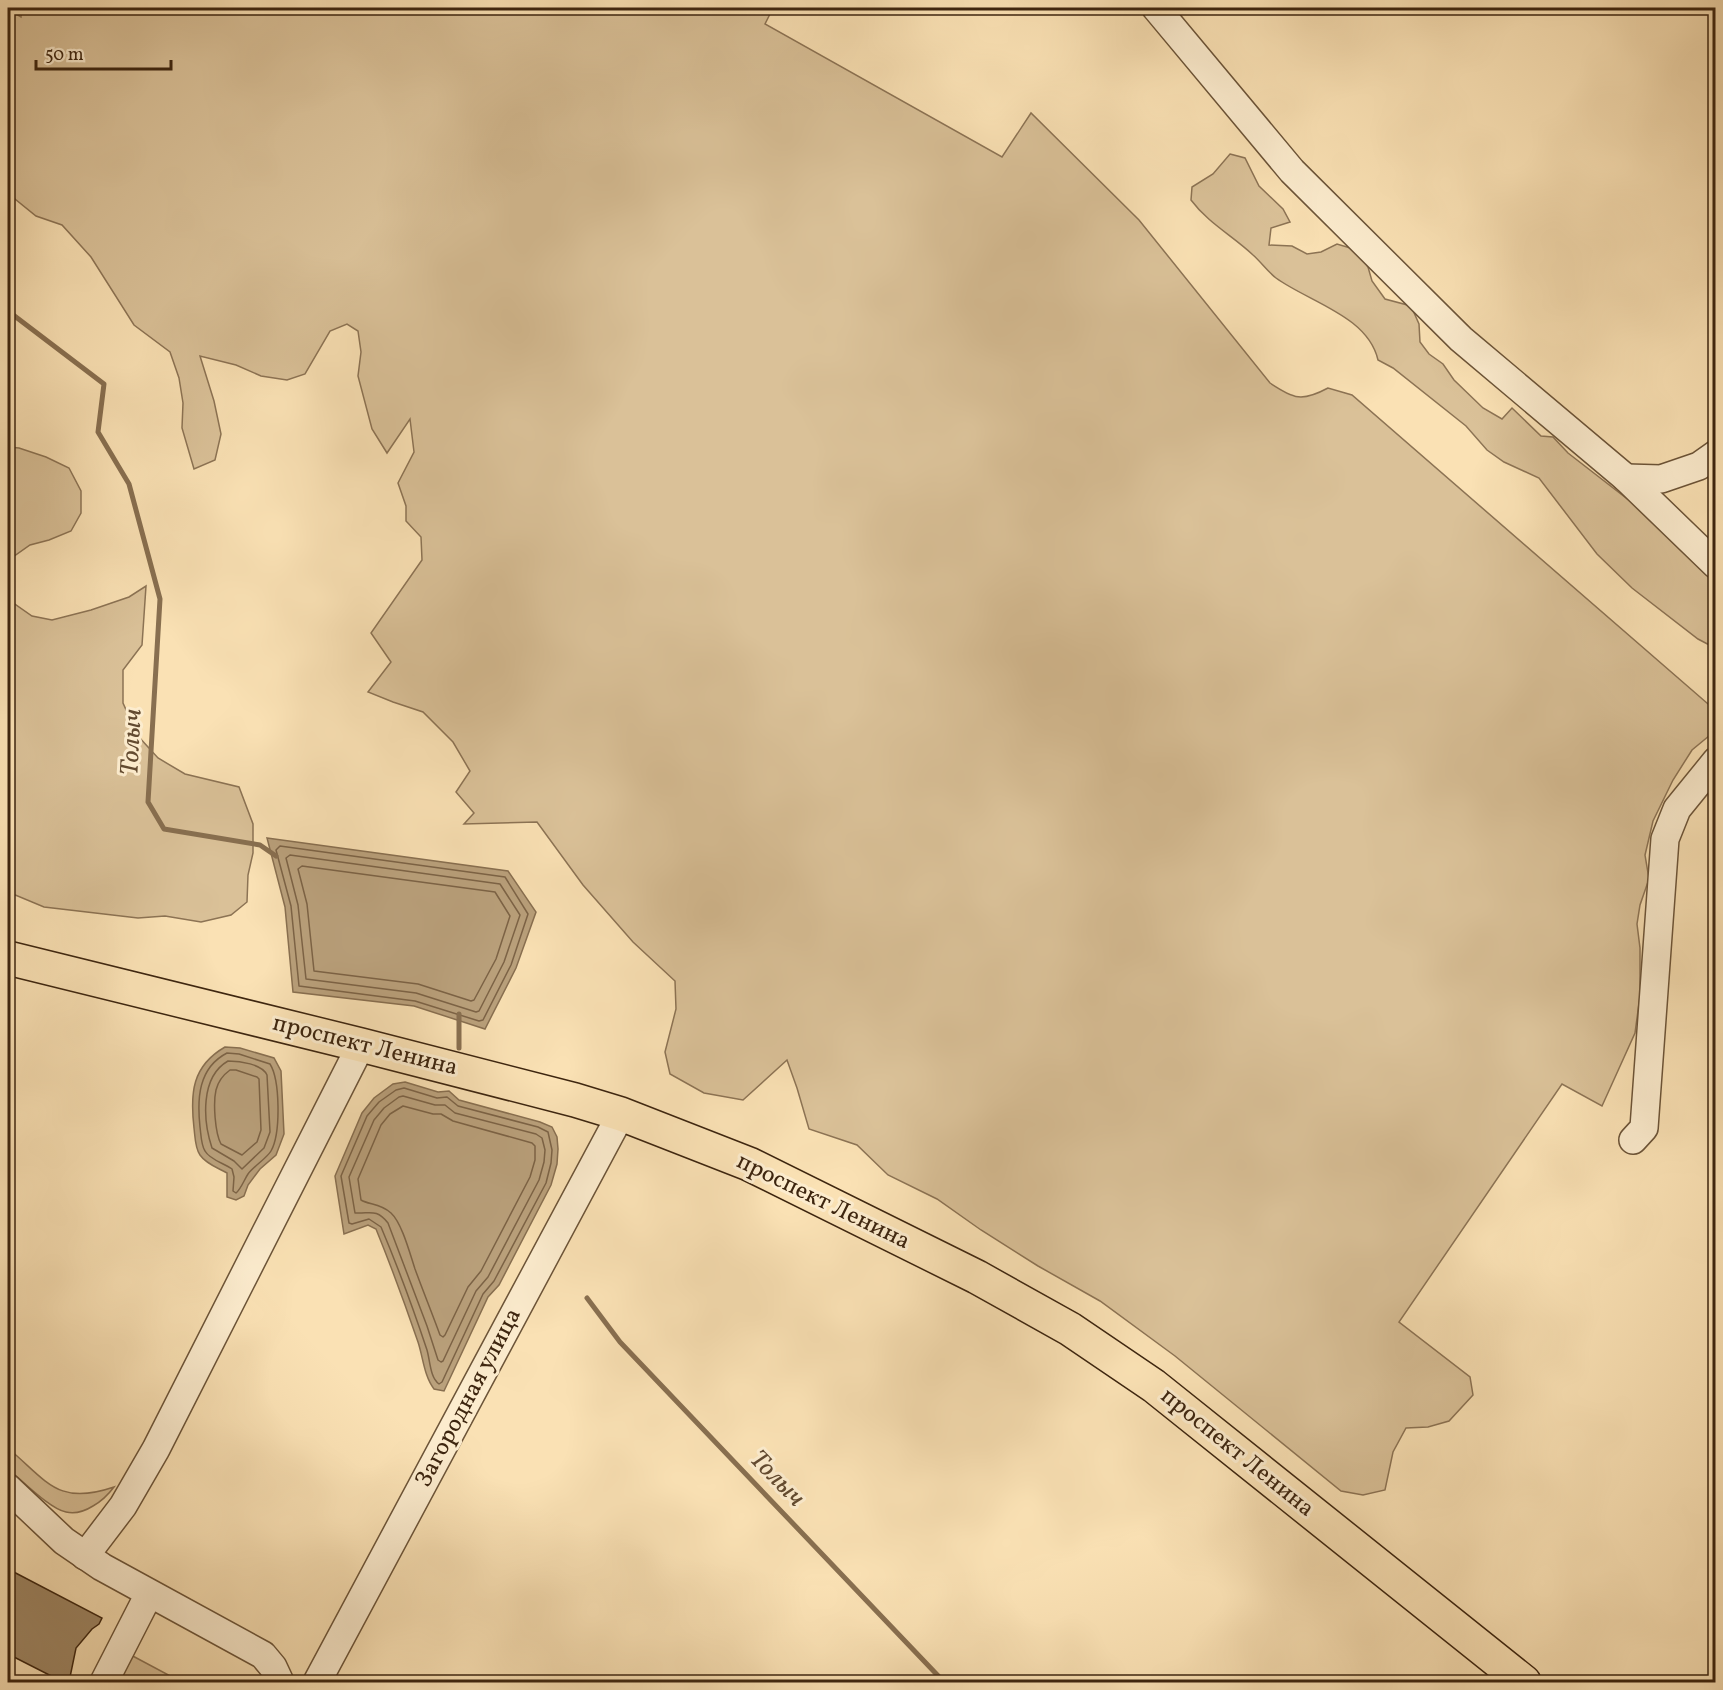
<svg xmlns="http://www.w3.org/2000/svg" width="1723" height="1690" viewBox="0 0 1723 1690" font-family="Vollkorn,serif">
  <rect width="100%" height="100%" fill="#fae1b4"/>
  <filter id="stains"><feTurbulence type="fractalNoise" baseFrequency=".00333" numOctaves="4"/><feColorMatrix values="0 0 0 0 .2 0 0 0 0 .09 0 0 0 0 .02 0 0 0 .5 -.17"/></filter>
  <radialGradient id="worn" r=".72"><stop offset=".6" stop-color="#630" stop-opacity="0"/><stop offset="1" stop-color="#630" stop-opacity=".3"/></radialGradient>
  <!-- green -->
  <g fill="#dac198" stroke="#8c7354" stroke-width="1.5">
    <path d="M22,8H773L765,24L1002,157L1031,113L1139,220L1270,383C1294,399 1302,402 1328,388L1352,395L1715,710V731L1692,750L1673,780L1653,821L1645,855L1649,879L1640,905L1637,924L1640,948V996L1635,1033L1602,1106L1562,1084L1399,1322L1470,1377L1473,1395L1449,1421L1428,1427L1406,1428L1393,1452L1385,1490L1363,1495L1341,1491L1175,1356L1100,1301L1038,1266L981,1230L937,1199L888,1175L857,1145L809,1129L797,1088L787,1060L743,1100L704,1093L670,1074L665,1052L676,1009L675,981L633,942L583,885L537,822L464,824L474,813L456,792L470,771L453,742L423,712L393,702L368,692L391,662L371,633L422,560L421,537L406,521V506L398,483L414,452L410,419L387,453L372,429L358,376L361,352L358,331L347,324L330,331L305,374L287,380L261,376L236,365L200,356L214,401L221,434L215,460L194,469L182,428L183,403L179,378L170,352L134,325L91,257L62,225L36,216L15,199L8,186V9L21,17Z"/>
    <path d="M1230,154L1245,158L1259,186L1283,209L1290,222L1271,228L1269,245L1292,246L1307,254L1321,252L1337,244L1357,250L1368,267L1372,281L1385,299L1411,306L1419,324L1420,342L1429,354L1443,364L1454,380L1483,408L1502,419L1512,408L1541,436L1553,437L1568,453L1661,525L1715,580V648L1698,639L1632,588L1597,554L1539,478L1504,462L1487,450L1466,426L1393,368L1378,360C1368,316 1309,302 1276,278C1268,272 1261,262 1253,255C1233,236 1208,223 1191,200L1192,187L1213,174Z"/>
    <polygon points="8,447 19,448 46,457 69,468 81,491 81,513 71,531 49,540 30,545 13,557 8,573"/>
    <polygon points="146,586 142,645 123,670 123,703 138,736 158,758 185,774 239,787 253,824 253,853 248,875 247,902 231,915 201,922 165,916 138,918 44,907 8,892 8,589 12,602 32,616 52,620 91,610 129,597"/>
    <path d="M9,1449C48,1482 58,1506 114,1487C108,1495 102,1501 93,1506C85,1511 75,1514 66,1512C50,1509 23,1481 9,1470L8,1468Z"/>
    <polygon points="129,1654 176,1679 174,1682 118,1682"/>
  </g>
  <!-- water -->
  <g fill="#baa17c" stroke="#886f50" stroke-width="1.5">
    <polygon points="267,838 508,871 536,912 516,968 485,1029 414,1006 293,992 285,907"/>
    <path d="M225,1047L240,1048L274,1058L281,1071L284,1134L276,1155L260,1169L248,1185L244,1196L236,1200L227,1197V1173C218,1168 206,1164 200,1155C195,1148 195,1136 194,1128C190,1093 192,1066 225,1047Z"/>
    <path d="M405,1082L438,1092L449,1091L459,1100L540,1122L552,1127L557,1137L558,1149L557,1164L551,1185L499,1285L488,1297L444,1391L434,1389C424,1376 423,1357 418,1342C405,1304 391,1266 376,1229L368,1225L344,1234L335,1176L362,1113L374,1098L393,1084Z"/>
  </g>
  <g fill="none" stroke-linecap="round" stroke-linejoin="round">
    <!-- shore -->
    <g stroke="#7c6346" stroke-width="1.5">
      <polygon points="280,846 505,877 528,914 511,965 483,1020 479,1021 415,1001 299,986 291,906 276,850"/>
      <polygon points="290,855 500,884 520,915 504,962 479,1011 476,1012 416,993 306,979 298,905 286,858"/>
      <polygon points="302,866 495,892 510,916 496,959 474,1000 471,1001 418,984 314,971 307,904 298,869"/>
      <path d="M227,1053L239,1054L270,1064C280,1080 281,1133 271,1151C267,1158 254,1166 248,1174C244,1180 241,1189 236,1193L233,1191L234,1177L232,1169C224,1163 210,1160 205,1151C201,1145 201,1134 200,1127C197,1099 198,1068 227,1053Z"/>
      <path d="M228,1061C240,1061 262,1064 267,1075L270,1132L264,1148L242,1169L234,1161L212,1148C203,1121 200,1077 228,1061Z"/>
      <path d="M230,1070H236L257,1077L259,1079L261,1130L257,1142L242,1155L221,1144C215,1133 213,1103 216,1090C218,1082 223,1075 230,1070Z"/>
      <path d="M404,1088L437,1098L447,1097L458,1106L538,1127L548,1132L552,1150L551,1163L546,1183L494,1281L483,1294L442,1382L439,1384C430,1378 430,1360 427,1350C413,1308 398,1267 381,1227L369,1219L352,1224L349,1223L341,1176L367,1116L379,1102L396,1090Z"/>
      <path d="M403,1096L435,1105H445L455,1113L536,1134L542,1138L545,1150L544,1162L539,1180L488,1277L476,1291L443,1361L441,1362L438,1360L427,1326L388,1223C376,1208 370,1214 355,1213L349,1177L374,1120L384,1108L399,1097Z"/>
      <path d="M403,1106L433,1114H441L453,1121L532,1143L535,1146V1160L530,1177L481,1271L468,1287L445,1335L443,1337L440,1335C432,1313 423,1291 415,1269C410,1254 402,1223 391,1213C380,1203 369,1205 361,1200L358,1179L381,1125L390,1114Z"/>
    </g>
    <!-- stream -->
    <g stroke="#886f50" stroke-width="5">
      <polyline points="8,311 104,384 98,432 129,484 160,599 148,802 164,829 260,845 276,856"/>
      <polyline points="459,1014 459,1048"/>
      <polyline points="587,1298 620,1342 944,1682"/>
    </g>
  </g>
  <!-- building -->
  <g fill="#9f8765" stroke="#3d250f" stroke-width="1.5">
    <polygon points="8,1569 102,1618 99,1624 92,1629 76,1648 69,1682 63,1682 8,1654"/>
    <polygon points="49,1676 63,1682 46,1682"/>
  </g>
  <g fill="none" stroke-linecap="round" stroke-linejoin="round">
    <defs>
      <g id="minor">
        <polyline points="1156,8 1292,171 1461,339 1626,478 1716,565"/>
        <polyline points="1626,478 1661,479 1699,466 1716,454"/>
        <polyline points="1633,1140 1644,1128 1665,839 1677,809 1716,761"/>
        <polyline points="8,1488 64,1541 102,1567 263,1655 273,1667 280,1682"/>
        <polyline points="85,1556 123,1506 156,1449 361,1045"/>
        <polyline points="104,1682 149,1594"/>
        <polyline points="317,1682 621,1114"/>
      </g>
      <polyline id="major" points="8,958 361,1045 575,1100 621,1114 749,1164 977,1277 1070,1329 1154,1386 1524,1682"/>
    </defs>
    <!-- minor casing -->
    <use href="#minor" stroke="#6c5438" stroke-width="30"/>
    <!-- major casing -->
    <use href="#major" stroke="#3d250f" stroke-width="36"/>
    <!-- minor -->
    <use href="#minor" stroke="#fcecce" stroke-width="27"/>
    <!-- major -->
    <use href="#major" stroke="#fae1b4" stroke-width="33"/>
  </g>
  <g text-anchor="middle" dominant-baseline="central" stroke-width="6" stroke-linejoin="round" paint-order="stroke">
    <!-- street labels -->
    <g font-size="24" fill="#3d250f" stroke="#fcecce">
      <text transform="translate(365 1046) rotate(14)">проспект Ленина</text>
      <text transform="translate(823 1202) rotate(26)">проспект Ленина</text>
      <text transform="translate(469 1398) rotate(-62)">Загородная улица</text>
      <text transform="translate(1237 1453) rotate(39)">проспект Ленина</text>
    </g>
    <!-- water labels -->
    <g font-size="26" font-style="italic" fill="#624a30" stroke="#fcecce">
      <text transform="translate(132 742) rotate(-87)">Толыч</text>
      <text transform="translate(777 1479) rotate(46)">Толыч</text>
    </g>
  </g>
  <!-- margin -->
  <rect width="1723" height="1690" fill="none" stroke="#fae1b4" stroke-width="30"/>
  <rect x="9" y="9" width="1705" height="1672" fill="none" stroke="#3d250f" stroke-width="3"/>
  <rect x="15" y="15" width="1693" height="1660" fill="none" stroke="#3d250f" stroke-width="1.5"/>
  <!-- scale -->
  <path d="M36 60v9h135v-9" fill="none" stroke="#3d250f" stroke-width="3"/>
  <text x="45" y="60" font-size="18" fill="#3d250f" stroke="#fcecce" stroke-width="4.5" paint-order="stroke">50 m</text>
  <rect width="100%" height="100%" filter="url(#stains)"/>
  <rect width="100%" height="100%" fill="url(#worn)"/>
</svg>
